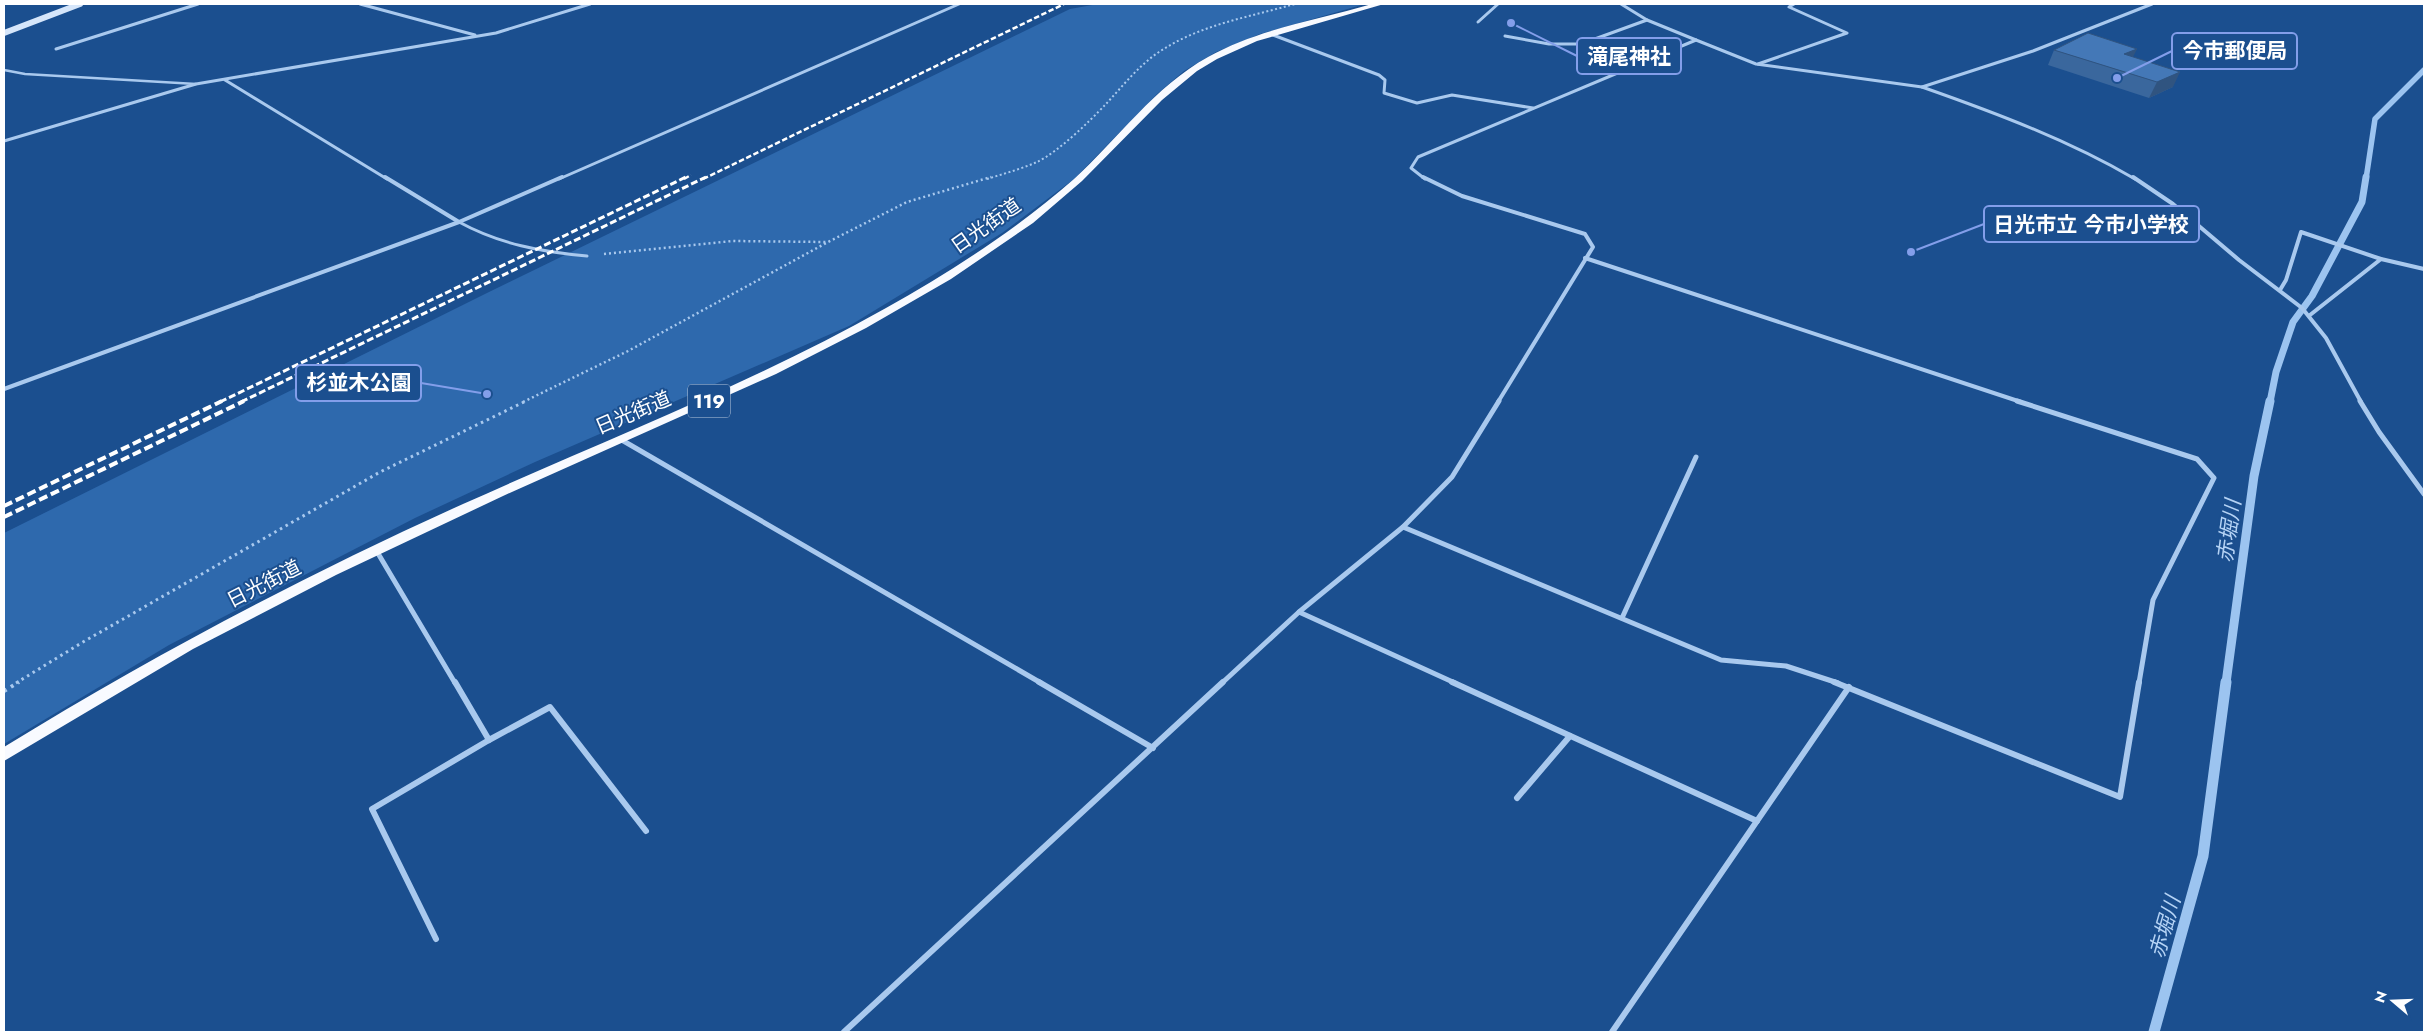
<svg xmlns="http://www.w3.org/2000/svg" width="2428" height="1036" viewBox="0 0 2428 1036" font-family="Jost,'Noto Sans JP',sans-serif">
  <rect width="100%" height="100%" fill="#1b4f8f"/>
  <!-- green -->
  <polygon fill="#2e69ad" points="1098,4 1365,4 1260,34 1216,52 1184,71 1157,94 1074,179 1002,233 849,326 535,462 415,518 169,645 4,744 4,533 489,292 1070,9"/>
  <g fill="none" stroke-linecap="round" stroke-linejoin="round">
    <!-- stream-far3 -->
    <polyline stroke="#9cc4f0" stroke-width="5.5" points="2366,179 2375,119 2424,70"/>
    <!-- stream-far2 -->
    <polyline stroke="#9cc4f0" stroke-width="7" points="2270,402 2276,372 2293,322 2312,296 2362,202 2366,177"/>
    <!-- stream-far1 -->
    <polyline stroke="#9cc4f0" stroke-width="9" points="2226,683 2254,476 2270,401"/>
    <!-- stream -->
    <polyline stroke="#9cc4f0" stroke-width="11" points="2154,1032 2203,856 2226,682"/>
    <!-- path-far3 -->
    <path stroke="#a9c9ee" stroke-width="2" stroke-dasharray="2 2.5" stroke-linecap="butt" d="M987,179C1003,174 1021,169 1037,162C1058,152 1089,122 1105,105C1122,87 1138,66 1159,52C1199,25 1249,17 1295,4"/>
    <!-- path-far2 -->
    <g stroke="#a9c9ee" stroke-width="2.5" stroke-dasharray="2 3" stroke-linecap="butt">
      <polyline points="604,254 732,241 827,242"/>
      <polyline points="523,402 628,351 828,242 907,202 991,177"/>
    </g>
    <!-- path-far1 -->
    <polyline stroke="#a9c9ee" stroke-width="3" stroke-dasharray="2.5 4" stroke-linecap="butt" points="16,683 83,642 380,472 526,401"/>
    <!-- path -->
    <polyline stroke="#a9c9ee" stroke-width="4" stroke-dasharray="3 5" stroke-linecap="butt" points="4,691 19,682"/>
    <!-- service-far1 -->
    <polyline stroke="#a9c9ee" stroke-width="2.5" points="4,70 25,74 196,84"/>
    <!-- service -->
    <path stroke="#a9c9ee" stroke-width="3" d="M459,222C499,244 542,252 587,256"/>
    <!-- minor-far3 -->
    <g stroke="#a9c9ee" stroke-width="3">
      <polyline points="360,4 475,35"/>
      <polyline points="1478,22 1498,4"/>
      <polyline points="1273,35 1379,75 1385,80 1384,93 1417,103 1452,95 1533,108"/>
      <polyline points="1505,36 1549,44 1581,44 1647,20"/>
      <polyline points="1696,40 1756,64 1922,87 2033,51 2152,4"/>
      <polyline points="56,49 198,4"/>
      <polyline points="1758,64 1847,33 1789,7 1794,4"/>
      <polyline points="225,80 387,179"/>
      <path d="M1922,87C1996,113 2068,140 2135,179"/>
      <polyline points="4,141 196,84 496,33 590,4"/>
      <polyline points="559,179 959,4"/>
      <polyline points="1425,179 1411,168 1418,157 1696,40 1647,20 1621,4"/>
    </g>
    <!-- minor-far2 -->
    <g stroke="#a9c9ee" stroke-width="4">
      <polyline points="385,177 459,222"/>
      <polyline points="1423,177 1462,196 1585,234 1593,247 1498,402"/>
      <polyline points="2133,177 2173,204 2239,260 2302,308 2326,338 2361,402"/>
      <polyline points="1585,258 2021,402"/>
      <polyline points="2280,290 2286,280 2301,232 2381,259 2424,269"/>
      <polyline points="2310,315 2381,259"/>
      <polyline points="4,389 459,222 562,177"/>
    </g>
    <!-- minor-far1 -->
    <g stroke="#a9c9ee" stroke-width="5">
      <polyline points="2017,401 2197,459 2214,478 2153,600 2139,683"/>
      <polyline points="2360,401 2379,432 2424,494"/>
      <polyline points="620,439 1041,683"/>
      <polyline points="1403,527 1721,660 1786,666 1838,683"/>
      <polyline points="376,550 455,683"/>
      <polyline points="1299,612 1455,683"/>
      <polyline points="1622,618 1696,457"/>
      <polyline points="1222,683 1299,612 1403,527 1452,477 1499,401"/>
    </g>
    <!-- minor -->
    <g stroke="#a9c9ee" stroke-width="6">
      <polyline points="1039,682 1153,748"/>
      <polyline points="1452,682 1757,821"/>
      <polyline points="1834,682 2120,797 2139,682"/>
      <polyline points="489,740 550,707 646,831"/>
      <polyline points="1517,798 1570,736"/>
      <polyline points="436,939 372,809 489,740 455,682"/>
      <polyline points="844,1032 1223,682"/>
      <polyline points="1612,1032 1849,687"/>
    </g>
    <!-- secondary -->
    <polyline stroke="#d6e6fa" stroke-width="6" points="4,33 80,4"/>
    <!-- trunk -->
    <path fill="#f8faff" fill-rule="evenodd" d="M1372,4H1384L1257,41L1217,59L1197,71L1162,100L1082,181L1033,223L951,279L866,328L776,374L503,496L336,575L193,649L4,761V747C152,656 305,575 463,504C605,440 751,384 886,308C952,271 1017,229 1074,179C1119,138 1154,87 1208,57C1258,29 1317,20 1372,4Z"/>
    <!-- rail-far2 -->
    <g stroke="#fff" stroke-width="2.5" stroke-dasharray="5.5 2.5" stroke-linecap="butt">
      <polyline points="684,179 691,175"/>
      <polyline points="703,179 1064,4"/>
    </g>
    <!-- rail-far1 -->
    <g stroke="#fff" stroke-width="3" stroke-dasharray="7 3" stroke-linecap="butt">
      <polyline points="220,402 686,177"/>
      <polyline points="241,402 706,177"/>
    </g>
    <!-- rail -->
    <g stroke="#fff" stroke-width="4" stroke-dasharray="9 4" stroke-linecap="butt">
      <polyline points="4,506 222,401"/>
      <polyline points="4,517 244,401"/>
    </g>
  </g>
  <!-- wall -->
  <polygon fill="#3a679d" points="2054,50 2173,87 2149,98 2048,65"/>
  <!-- shaded-wall -->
  <g fill="#305480">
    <polygon points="2137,49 2130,63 2124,54"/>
    <polygon points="2180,72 2173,87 2149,98 2157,82"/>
  </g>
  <!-- building -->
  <polygon fill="#4478b7" stroke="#305480" points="2088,33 2137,49 2124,54 2180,72 2157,82 2054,50"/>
  <g text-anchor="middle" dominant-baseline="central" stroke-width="4" stroke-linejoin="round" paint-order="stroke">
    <!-- shield labels -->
    <rect fill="#1b4f8f" stroke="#bbcadd" stroke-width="1" x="688" y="384.5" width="42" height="33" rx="4"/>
    <g font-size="19" font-weight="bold" fill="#fff">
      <text x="709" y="401">119</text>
    </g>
    <!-- street labels -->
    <g font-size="20" fill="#fff" stroke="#1b4f8f">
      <text transform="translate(986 226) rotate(-35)">日光街道</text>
      <text transform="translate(633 413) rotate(-23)">日光街道</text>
      <text transform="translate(264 584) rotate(-27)">日光街道</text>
    </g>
    <!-- water labels -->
    <g font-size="21" font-style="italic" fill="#b5d3f5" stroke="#1b4f8f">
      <text transform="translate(2229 531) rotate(-82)">赤堀川</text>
      <text transform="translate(2165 927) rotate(-74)">赤堀川</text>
    </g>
  </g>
  <!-- callouts -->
  <path fill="none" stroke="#839eea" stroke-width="2" d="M2117 78L2172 51M1511 23L1577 56M1911 252L1984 224M487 394L421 383"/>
  <g fill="#839eea" stroke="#1b4f8f" stroke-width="2">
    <circle cx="2117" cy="78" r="5"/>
    <circle cx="1511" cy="23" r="5"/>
    <circle cx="1911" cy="252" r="5"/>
    <circle cx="487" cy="394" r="5"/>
  </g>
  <g fill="#1b4f8f" stroke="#839eea" stroke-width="2">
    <rect x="2172" y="33" width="125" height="36" rx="5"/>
    <rect x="1577" y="38" width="104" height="36" rx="5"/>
    <rect x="1984" y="206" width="215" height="36" rx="5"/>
    <rect x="296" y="365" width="125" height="36" rx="5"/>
  </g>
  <g font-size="21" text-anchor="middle" font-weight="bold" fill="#fff">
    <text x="2235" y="58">今市郵便局</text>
    <text x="1629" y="64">滝尾神社</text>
    <text x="2091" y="232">日光市立 今市小学校</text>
    <text x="359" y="390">杉並木公園</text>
  </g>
  <!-- border -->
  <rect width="2428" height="1036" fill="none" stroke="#ffffff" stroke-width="10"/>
  <!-- north arrow -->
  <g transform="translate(2393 1001) rotate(289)" stroke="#1b4f8f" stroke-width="4" paint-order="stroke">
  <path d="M0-4L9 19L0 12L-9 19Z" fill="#ffffff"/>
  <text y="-8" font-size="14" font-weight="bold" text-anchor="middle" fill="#ffffff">N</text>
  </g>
</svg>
